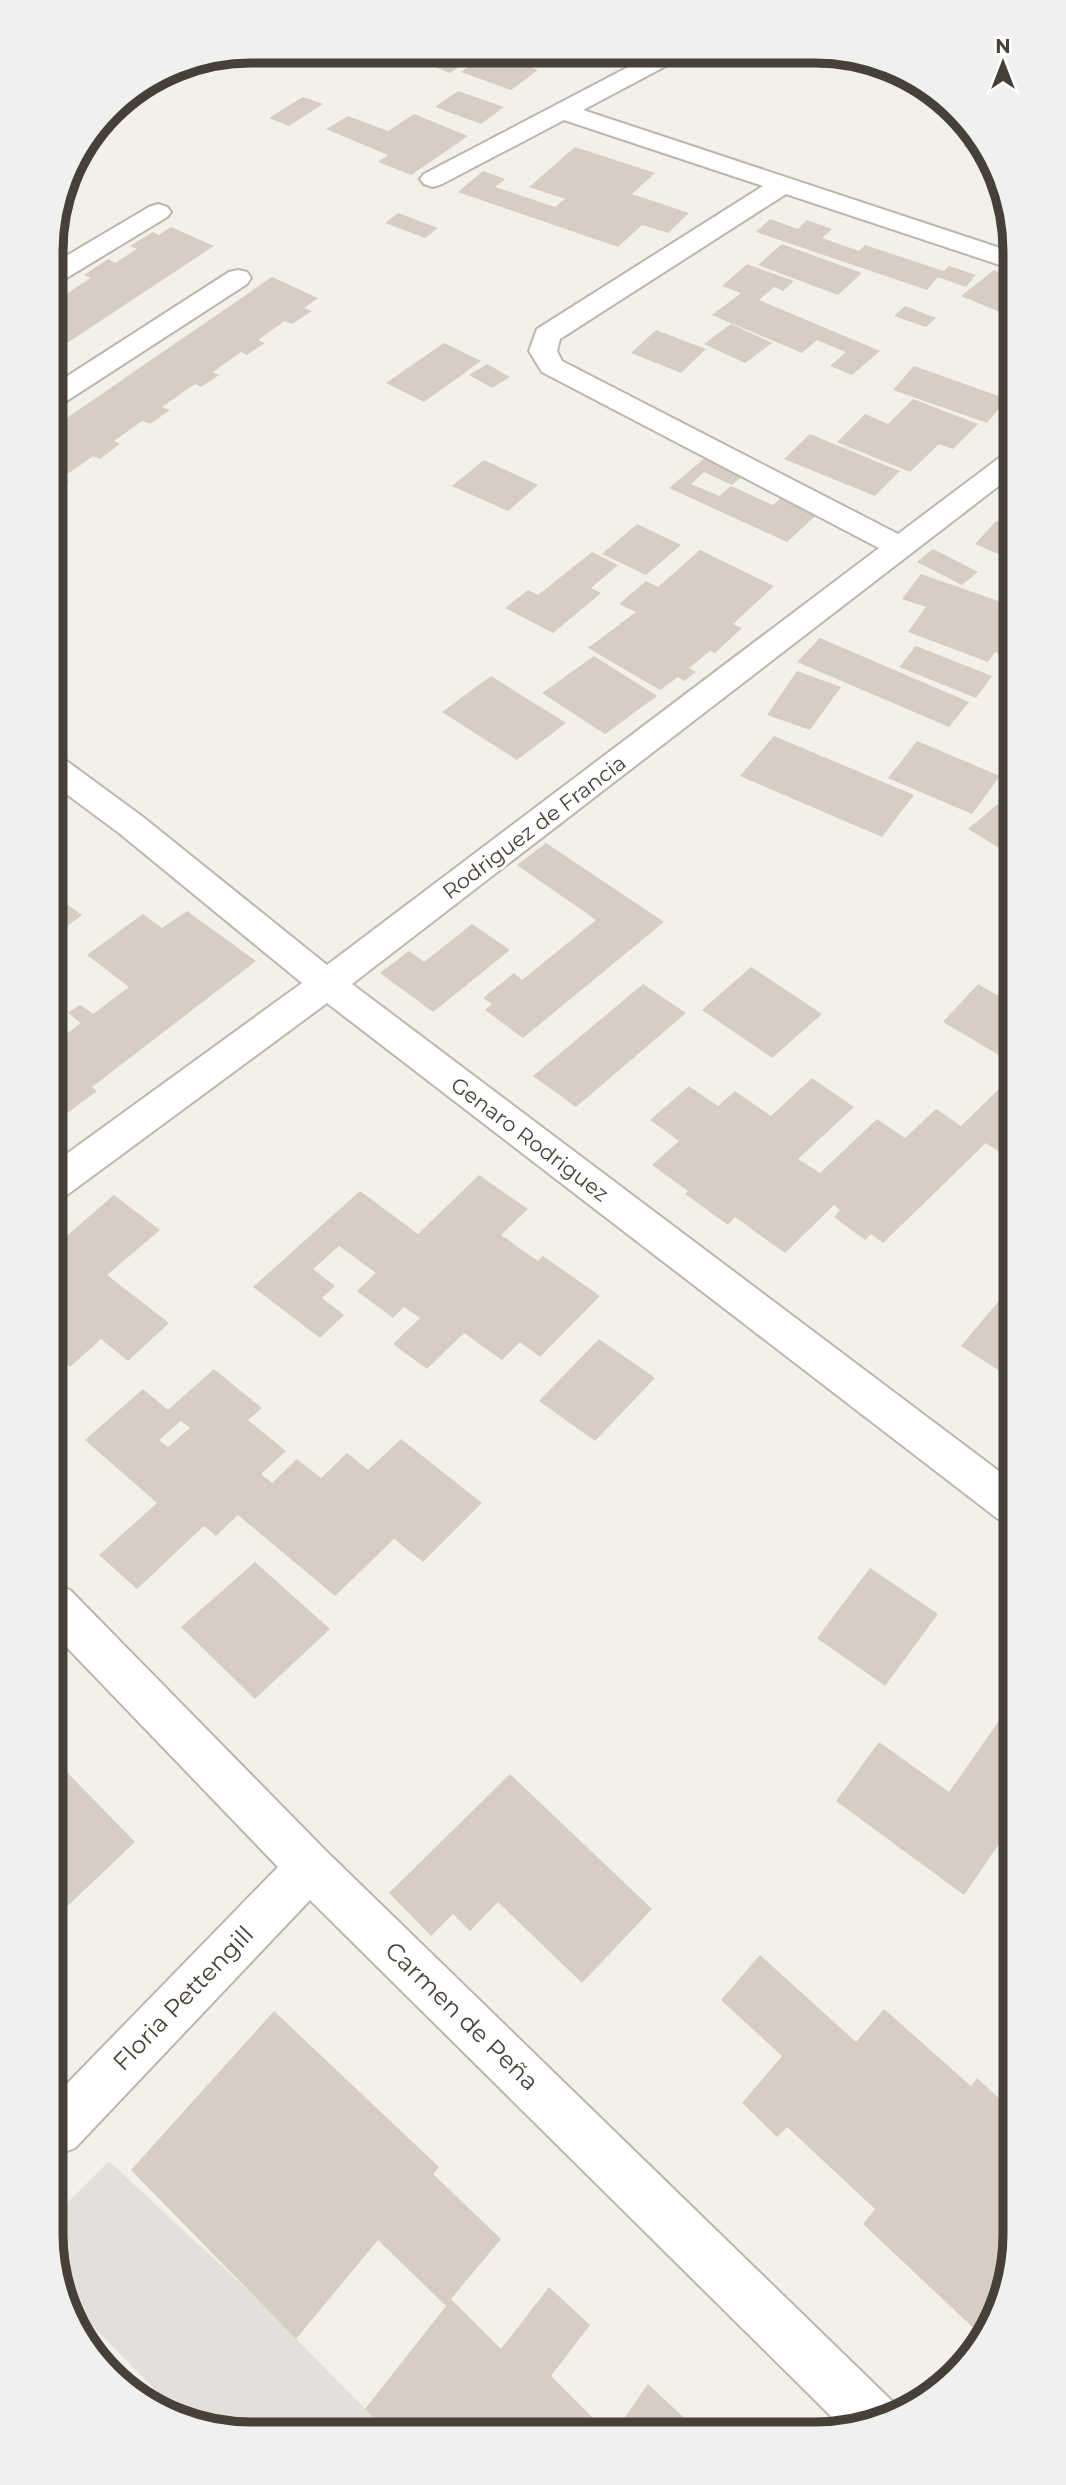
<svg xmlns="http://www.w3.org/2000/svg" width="1066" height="2485" viewBox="0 0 1066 2485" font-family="Montserrat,sans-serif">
  <rect width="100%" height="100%" fill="#f3f0ea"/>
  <!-- industrial -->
  <polygon fill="#e3dfdb" points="109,2161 255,2297 386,2430 212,2430 176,2411 65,2298 57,2285 57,2213"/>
  <!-- building -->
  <g fill="#d7cdc3" fill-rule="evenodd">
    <polygon points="441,52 479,52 450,73 424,63"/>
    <polygon points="479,59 498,66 508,59 538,70 511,90 461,72"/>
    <polygon points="458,91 504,107 481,124 435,107"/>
    <polygon points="303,97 323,104 289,126 269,118"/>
    <polygon points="414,114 468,136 411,175 378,162 388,155 326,129 348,116 388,131"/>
    <polygon points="974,139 978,146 983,155 963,146"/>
    <polygon points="575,147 655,173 632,194 689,213 668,233 642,225 618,247 458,192 483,171 505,179 495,187 555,207 565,199 529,187"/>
    <polygon points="398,213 438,228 425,238 385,223"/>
    <polygon points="770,219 798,229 807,220 832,229 822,238 859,251 865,245 944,271 949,266 976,275 966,287 938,277 927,290 756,232"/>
    <polygon points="171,227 214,246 52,353 51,295 60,290 68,293 91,278 84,275 108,259 115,263 137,249 130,246 153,232 159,235"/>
    <polygon points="782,244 862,273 838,295 758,265"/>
    <polygon points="747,264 794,281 783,291 774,287 759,300 880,351 852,375 830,366 846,352 817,340 802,353 712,315 741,293 722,286"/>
    <polygon points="994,270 1009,277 1009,308 1002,313 961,296"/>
    <polygon points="272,277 318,298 304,308 312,311 292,324 285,321 258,340 265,343 247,355 241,352 213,372 219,375 201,387 195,384 162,407 170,410 150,424 142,421 114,441 120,444 100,459 93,456 62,478 69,481 52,492 52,428"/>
    <polygon points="905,306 936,318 926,327 894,316"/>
    <polygon points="731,324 772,343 745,363 704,344"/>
    <polygon points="656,330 706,349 681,373 631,353"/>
    <polygon points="444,343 481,361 424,402 386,383"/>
    <polygon points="487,364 510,377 492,388 469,375"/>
    <polygon points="914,366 1007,399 987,423 893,390"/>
    <polygon points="913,399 978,424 953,449 939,444 910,472 837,442 865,414 888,424"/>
    <polygon points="810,434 880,463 900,471 875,496 784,459"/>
    <polygon points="706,457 744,475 732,485 704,472 691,484 719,496 731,486 773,505 786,493 823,509 787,542 669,488"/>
    <polygon points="484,460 538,485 508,511 452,486"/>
    <polygon points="996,521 1010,527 1010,559 975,544"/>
    <polygon points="637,524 681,545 646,575 602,554"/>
    <polygon points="933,549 978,572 962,585 917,562"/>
    <polygon points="700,550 774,586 733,624 742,628 715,653 710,651 689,668 696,672 684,681 678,677 660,690 588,648 636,612 619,604 646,581 658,587"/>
    <polygon points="592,552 618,565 591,588 601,593 553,633 505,608 528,590 538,595"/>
    <polygon points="921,574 1010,605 1010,657 995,652 988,662 908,632 926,607 902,599"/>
    <polygon points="820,638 969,702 949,727 797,662"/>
    <polygon points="916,646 992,676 976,698 899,667"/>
    <polygon points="594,656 657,696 605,734 542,693"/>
    <polygon points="797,671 841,687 810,730 767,715"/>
    <polygon points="491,676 566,723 517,760 442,712"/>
    <polygon points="774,736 914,795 882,837 740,776"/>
    <polygon points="917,741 1000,776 972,814 888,778"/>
    <polygon points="1010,794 1011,842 1011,855 968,829"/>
    <polygon points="546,843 664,922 523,1038 485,1010 492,1004 483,998 514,973 522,980 596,920 517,865"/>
    <polygon points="53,894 82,915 53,937"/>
    <polygon points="187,911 256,961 92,1087 97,1091 58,1120 54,1117 54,1064 58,1061 54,1057 54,1043 81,1023 68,1013 80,1005 93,1014 129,987 87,955 143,914 162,928"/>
    <polygon points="472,924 510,950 433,1012 380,973 409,951 424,962"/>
    <polygon points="751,967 822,1014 772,1058 702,1010"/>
    <polygon points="643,984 686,1013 576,1107 533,1076"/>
    <polygon points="978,984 1011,1003 1011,1062 943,1022"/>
    <polygon points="1011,1077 1011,1159 986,1143 883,1243 871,1234 865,1240 834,1217 840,1210 834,1205 785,1253 735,1217 728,1225 685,1194 688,1191 652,1165 679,1141 650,1120 689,1086 718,1106 735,1091 771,1116 812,1078 854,1107 798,1159 820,1173 877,1119 905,1138 936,1109 961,1126"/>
    <polygon points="479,1175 528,1209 501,1235 538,1261 543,1256 600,1296 540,1357 520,1342 502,1360 464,1333 427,1369 393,1344 420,1318 404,1307 393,1318 357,1291 376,1273 339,1246 313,1269 335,1286 322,1298 344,1315 320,1338 253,1287 360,1191 418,1234"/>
    <polygon points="114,1195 160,1230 107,1275 169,1323 128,1361 101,1339 70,1367 55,1354 54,1233 62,1240"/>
    <polygon points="1012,1285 1012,1379 961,1346"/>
    <polygon points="599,1339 655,1378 595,1441 539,1401"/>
    <path d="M214,1369L262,1408L248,1420L286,1451L261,1474L272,1483L297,1459L321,1478L347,1453L368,1470L401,1439L482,1503L423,1562L394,1539L335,1596L238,1515L216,1536L204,1526L137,1589L99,1555L157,1503L85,1440L143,1389L168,1410ZM181,1421L190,1428L168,1447L159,1440Z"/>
    <polygon points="255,1562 330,1629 255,1699 181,1627"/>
    <polygon points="870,1568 938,1614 885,1686 817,1638"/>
    <polygon points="1013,1701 1014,1822 964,1895 836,1801 879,1742 949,1792"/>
    <polygon points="56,1761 135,1842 56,1917"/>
    <polygon points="510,1774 652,1909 582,1983 498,1902 470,1931 453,1914 431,1936 389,1893"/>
    <polygon points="760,1955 856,2042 884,2009 971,2086 977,2078 1014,2112 1015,2247 1000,2310 983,2337 863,2224 875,2209 787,2127 777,2137 742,2103 782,2056 721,2000"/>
    <polygon points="274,2011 439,2167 433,2174 501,2239 451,2299 501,2349 549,2287 590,2325 551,2376 604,2429 386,2430 365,2409 446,2306 378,2240 296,2339 131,2170"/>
    <polygon points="648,2384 695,2428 617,2429"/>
  </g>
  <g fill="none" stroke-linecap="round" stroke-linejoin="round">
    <defs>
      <g id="minor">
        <polygon points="655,53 684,53 681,58 583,110 1009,251 1009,268 786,194 560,339 557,351 562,361 898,534 999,458 1009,455 1009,478 352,984 1012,1481 1013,1525 998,1519 327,1003 67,1195 54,1199 54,1163 302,983 119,833 53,784 53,756 64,759 143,817 327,965 879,548 542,372 529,351 537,329 763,186 564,120 442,184 433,187 424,184 420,179 424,174"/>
        <polygon points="158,204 167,207 171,212 167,217 60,282 51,284 51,265 149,207"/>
        <polygon points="238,270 247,272 251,278 247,284 62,404 52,406 52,386 229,272"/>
        <polygon points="55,1584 70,1590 326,1851 894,2403 896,2409 866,2428 843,2428 310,1900 75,2148 57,2155 57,2094 278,1867 55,1635"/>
      </g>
    </defs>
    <!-- minor casing -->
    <use href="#minor" stroke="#beb6ad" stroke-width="4"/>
    <!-- minor -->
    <use href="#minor" fill="#fff" fill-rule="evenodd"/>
  </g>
  <g text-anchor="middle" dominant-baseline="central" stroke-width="6" stroke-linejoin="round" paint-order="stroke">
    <!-- street labels -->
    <g font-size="21" fill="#474038" stroke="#fff">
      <text transform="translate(534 827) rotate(-37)">Rodriguez de Francia</text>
      <text transform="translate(530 1139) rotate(37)">Genaro Rodriguez</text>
    </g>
    <!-- near-street labels -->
    <g font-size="24" fill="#474038" stroke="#fff">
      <text transform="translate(183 1998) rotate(-46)">Floria Pettengill</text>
      <text transform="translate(462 2016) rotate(44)">Carmen de Peña</text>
    </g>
  </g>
  <!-- crop -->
  <path d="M0 0H1066V2485H0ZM251 63H815A188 188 0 0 1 1003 251V2234A188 188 0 0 1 815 2422H251A188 188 0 0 1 63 2234V251A188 188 0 0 1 251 63Z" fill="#f0f0ef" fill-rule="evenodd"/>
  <path fill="none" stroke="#474038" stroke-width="9" d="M251 63H815A188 188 0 0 1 1003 251V2234A188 188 0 0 1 815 2422H251A188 188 0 0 1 63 2234V251A188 188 0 0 1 251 63Z"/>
  <!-- north arrow -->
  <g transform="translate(1003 63)" stroke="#ffffff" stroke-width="5" paint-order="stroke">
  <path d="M0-5L12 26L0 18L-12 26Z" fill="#474038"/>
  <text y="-10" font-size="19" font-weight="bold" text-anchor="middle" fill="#474038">N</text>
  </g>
</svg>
